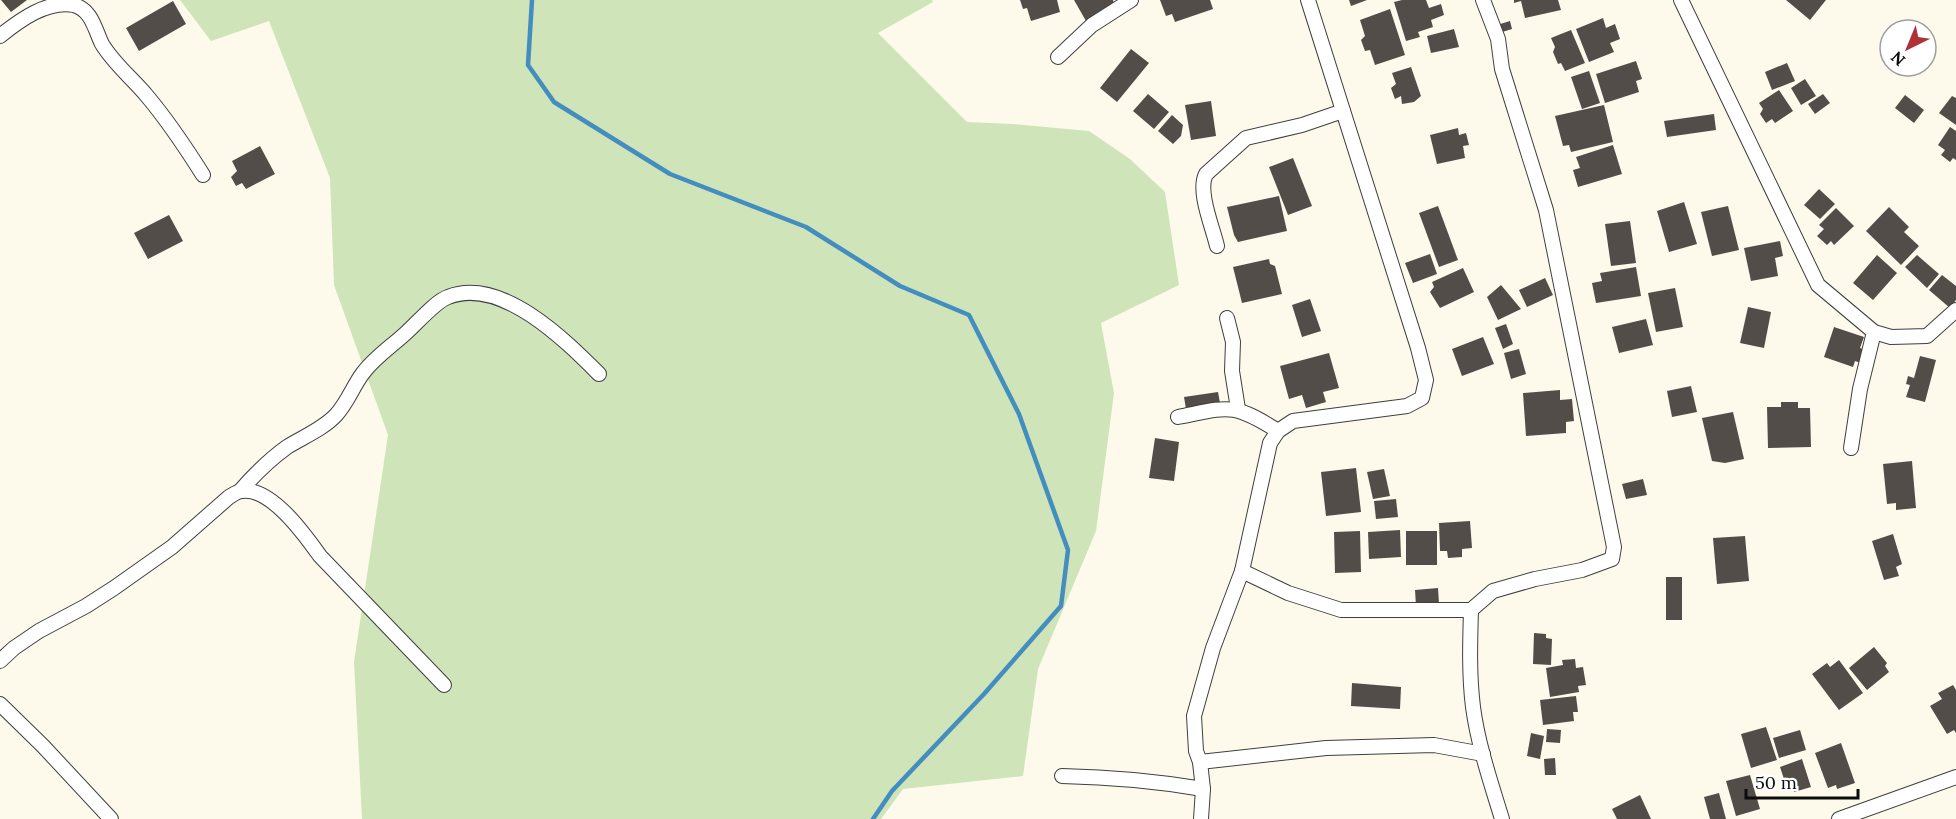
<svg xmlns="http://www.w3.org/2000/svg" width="1956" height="819" viewBox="0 0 1956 819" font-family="Lora,serif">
  <rect width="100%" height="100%" fill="#fdfaec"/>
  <!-- green -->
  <polygon fill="#cfe4b9" points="180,0 932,0 933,2 878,33 967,122 1013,124 1089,131 1130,159 1165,192 1179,285 1101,323 1114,393 1096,531 1038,669 1023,776 903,789 881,819 362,819 354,662 388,435 334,285 330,178 269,21 211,41"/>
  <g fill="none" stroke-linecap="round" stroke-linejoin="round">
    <!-- stream -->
    <polyline stroke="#448ebf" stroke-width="4.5" points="532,0 528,65 554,102 670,174 806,227 900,286 969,315 1019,414 1068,550 1061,606 984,694 892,791 873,819"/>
  </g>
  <!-- building -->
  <g fill="#534d49">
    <polygon points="1,0 27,0 11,12"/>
    <polygon points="1020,0 1057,0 1060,12 1031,21 1027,8 1023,9"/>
    <polygon points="1074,0 1113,0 1114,4 1086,21"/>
    <polygon points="1160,0 1210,0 1213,9 1175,22 1172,14 1166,16"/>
    <polygon points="1349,0 1367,0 1351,6"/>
    <polygon points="1402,0 1426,0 1429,8 1441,4 1444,15 1431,20 1433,27 1418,32 1420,37 1406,41 1394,2"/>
    <polygon points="1514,0 1558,0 1561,10 1525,18 1521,1 1514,3"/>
    <polygon points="1786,0 1826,0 1810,20"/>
    <polygon points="173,1 186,24 139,51 126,28"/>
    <polygon points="1390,9 1405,55 1375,65 1370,50 1365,51 1361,40 1365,36 1360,20"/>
    <polygon points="1603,18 1606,28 1615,24 1620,39 1610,43 1614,52 1589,62 1576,29"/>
    <polygon points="1510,21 1512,29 1499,33 1497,25"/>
    <polygon points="1454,29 1459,47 1431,53 1427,36"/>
    <polygon points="1571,30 1585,63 1565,71 1561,63 1558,64 1553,52 1555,47 1551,38"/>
    <polygon points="1131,49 1149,63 1117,102 1100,88"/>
    <polygon points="1636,61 1642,79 1636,81 1639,92 1605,103 1596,74"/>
    <polygon points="1787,63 1795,81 1772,90 1765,72"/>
    <polygon points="1411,67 1421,96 1414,102 1402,104 1401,96 1395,99 1391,88 1396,84 1392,73"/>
    <polygon points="1589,71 1600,103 1582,109 1571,77"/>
    <polygon points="1805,79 1816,96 1801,105 1791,88"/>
    <polygon points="1779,90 1793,111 1775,123 1772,119 1766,123 1760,114 1763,109 1759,103"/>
    <polygon points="1148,94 1169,112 1154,129 1133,111"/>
    <polygon points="1823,94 1830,103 1815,114 1808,104"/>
    <polygon points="1905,95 1924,110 1914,123 1895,108"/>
    <polygon points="1952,96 1956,98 1956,125 1939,113"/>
    <polygon points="1211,101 1216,136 1191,140 1185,105"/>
    <polygon points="1604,105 1613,142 1571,152 1569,145 1563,146 1555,116"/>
    <polygon points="1714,114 1716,130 1667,137 1664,121"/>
    <polygon points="1172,115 1183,125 1181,136 1173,144 1158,131"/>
    <polygon points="1950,127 1956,131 1956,160 1953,158 1950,162 1941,155 1945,150 1938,145"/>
    <polygon points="1458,128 1459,135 1466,133 1469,145 1463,146 1465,158 1437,164 1430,135"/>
    <polygon points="1613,145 1622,174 1578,187 1573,170 1580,168 1576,157"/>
    <polygon points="260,146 275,174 246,189 242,183 236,186 231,177 237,171 232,161"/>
    <polygon points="1293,158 1312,206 1288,215 1269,167"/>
    <polygon points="1819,189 1835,204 1820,219 1804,205"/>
    <polygon points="1279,196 1287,231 1238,242 1234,235 1227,207"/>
    <polygon points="1684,202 1697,244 1669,252 1657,211"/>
    <polygon points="1438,206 1458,260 1439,267 1419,213"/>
    <polygon points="1728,206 1739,250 1712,256 1701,212"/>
    <polygon points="1889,207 1909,227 1904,232 1919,246 1901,265 1866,231"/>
    <polygon points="1836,208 1854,226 1834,245 1831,241 1827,245 1817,236 1824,229 1819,225"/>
    <polygon points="169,215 183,241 148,259 134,233"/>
    <polygon points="1630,221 1636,263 1611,266 1605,224"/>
    <polygon points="1780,241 1783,256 1775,258 1778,276 1751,281 1744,248"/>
    <polygon points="1430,254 1437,274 1413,283 1405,263"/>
    <polygon points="1877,255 1897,273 1873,300 1853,283"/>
    <polygon points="1917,255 1939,274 1927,288 1905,267"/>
    <polygon points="1269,259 1270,264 1275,266 1282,294 1242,303 1233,267"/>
    <polygon points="1636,267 1641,296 1596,303 1592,283 1602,281 1600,273"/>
    <polygon points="1463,268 1474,292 1440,308 1430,292 1434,287 1432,282"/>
    <polygon points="1942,275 1956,286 1956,300 1950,308 1929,290"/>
    <polygon points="1545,278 1553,295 1527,307 1519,290"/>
    <polygon points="1501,285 1521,309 1498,320 1487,297"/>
    <polygon points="1675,288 1683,327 1656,332 1648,293"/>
    <polygon points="1310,299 1321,331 1302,337 1292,305"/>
    <polygon points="1748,307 1771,312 1764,348 1740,343"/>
    <polygon points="1646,319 1653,345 1619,353 1612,327"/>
    <polygon points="1506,324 1513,344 1503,349 1495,328"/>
    <polygon points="1834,327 1864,337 1860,348 1865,350 1861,363 1855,361 1853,367 1824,357"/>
    <polygon points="1483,337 1494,364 1462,376 1452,349"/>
    <polygon points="1519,349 1526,374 1511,379 1504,353"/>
    <polygon points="1329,353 1339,388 1323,392 1326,402 1306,408 1302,395 1289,399 1280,366"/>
    <polygon points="1920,356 1936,360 1925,402 1906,397 1910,385 1906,384 1908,376 1914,378"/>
    <polygon points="1691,386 1697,412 1672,417 1667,391"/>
    <polygon points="1560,390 1560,400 1572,399 1574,421 1566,422 1566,433 1526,436 1523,393"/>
    <polygon points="1218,392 1220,403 1186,409 1184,397"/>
    <polygon points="1781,402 1798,402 1798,408 1810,408 1811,447 1768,448 1767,407 1781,407"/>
    <polygon points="1733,412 1744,459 1725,463 1712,461 1702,418"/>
    <polygon points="1155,438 1179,442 1174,481 1149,478"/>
    <polygon points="1912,461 1916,508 1896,510 1896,503 1887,504 1883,464"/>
    <polygon points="1356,468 1361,512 1326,516 1321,472"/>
    <polygon points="1384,469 1390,496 1373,499 1367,472"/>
    <polygon points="1643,479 1647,495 1626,499 1622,484"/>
    <polygon points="1396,499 1398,517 1376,519 1374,501"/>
    <polygon points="1470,521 1472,548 1462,549 1462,557 1448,558 1447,551 1440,551 1439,523"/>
    <polygon points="1400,530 1401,557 1369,559 1368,532"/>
    <polygon points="1360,531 1361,572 1335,573 1334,532"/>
    <rect x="1406" y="531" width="31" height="34"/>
    <polygon points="1893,534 1902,564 1896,567 1899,576 1884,580 1872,541"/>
    <polygon points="1745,536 1749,581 1717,584 1713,538"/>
    <rect x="1666" y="577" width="16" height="43"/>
    <polygon points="1438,588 1439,604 1416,606 1415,590"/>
    <polygon points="1534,633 1546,634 1546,638 1552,639 1551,665 1533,664"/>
    <polygon points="1874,647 1887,663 1885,666 1889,672 1867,690 1849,668"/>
    <polygon points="1575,659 1576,668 1583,667 1586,685 1578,686 1579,692 1550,697 1546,668 1563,665 1562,660"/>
    <polygon points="1839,660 1863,693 1839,710 1812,674 1827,663 1830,667"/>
    <polygon points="1352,683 1401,687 1400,709 1351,706"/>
    <polygon points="1953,685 1956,690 1956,733 1954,730 1947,734 1930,706 1942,699 1938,693"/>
    <polygon points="1576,696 1578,712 1573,712 1574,721 1543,725 1540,700"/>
    <polygon points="1766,727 1777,760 1751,768 1741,734"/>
    <polygon points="1547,729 1561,730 1560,743 1546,742"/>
    <polygon points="1800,730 1806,750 1779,758 1773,738"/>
    <polygon points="1531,733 1544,736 1540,759 1527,756"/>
    <polygon points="1841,743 1855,783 1837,789 1836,785 1828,788 1815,753"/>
    <polygon points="1555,758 1556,775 1545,775 1544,759"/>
    <polygon points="1802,759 1811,787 1794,792 1792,787 1787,788 1780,767"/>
    <polygon points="1750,775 1760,809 1736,816 1726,781"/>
    <polygon points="1719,793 1726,819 1710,819 1704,797"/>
    <polygon points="1640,795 1651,819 1617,819 1612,809"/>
  </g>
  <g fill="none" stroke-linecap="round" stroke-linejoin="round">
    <defs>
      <g id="minor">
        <polyline points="1681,0 1818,285 1874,332 1891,337 1927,336 1956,310"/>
        <path d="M0,36C20,20 47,0 74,5C92,10 95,30 102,44C114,64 133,79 147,96C168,121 186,148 203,175"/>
        <polyline points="1058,57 1092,25 1131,0"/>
        <path d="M1217,246C1213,228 1197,191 1206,174L1246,138L1302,125L1343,111"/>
        <polyline points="1227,318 1233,342 1232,371 1238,409"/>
        <path d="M1178,417C1229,407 1232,402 1278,431"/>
        <polyline points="1851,448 1860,389 1874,332"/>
        <path d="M240,491C254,475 269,460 287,447C303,437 323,429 336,415C348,402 353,386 363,373C375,357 392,346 407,332C417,323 436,301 448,297C501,276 565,340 599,374"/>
        <polyline points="1242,571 1288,593 1341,610 1471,610 1493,591 1535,579 1582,570 1612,559 1614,547 1546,210 1502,69 1498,39 1483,0"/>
        <path d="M1471,610C1470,643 1469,675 1473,707C1478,745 1491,783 1502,819"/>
        <path d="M0,661L14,648L39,631L86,606L114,588L172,547L229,497C234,494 238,491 242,491C271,487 305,535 320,556L444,685"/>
        <polyline points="0,704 43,746 111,819"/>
        <polyline points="1200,762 1326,748 1434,745 1483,754"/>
        <path d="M1062,776C1110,777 1156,781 1203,789"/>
        <polyline points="1201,819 1203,789 1200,762 1196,751 1194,716 1213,648 1242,571 1270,443 1278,431 1293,421 1407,406 1422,398 1426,380 1418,348 1308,0"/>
        <polyline points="1839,819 1956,777"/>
      </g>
    </defs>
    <!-- minor casing -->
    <use href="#minor" stroke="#3f3f3f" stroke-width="16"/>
    <!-- minor -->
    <use href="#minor" stroke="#fff" stroke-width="14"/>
  </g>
  <!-- north arrow -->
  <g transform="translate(1908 48) rotate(223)"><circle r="28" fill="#ffffff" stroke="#9e9e9e" stroke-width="1.5"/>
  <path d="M0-4.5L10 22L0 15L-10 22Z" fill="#ae3237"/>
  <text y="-9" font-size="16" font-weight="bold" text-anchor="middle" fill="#0c0c0c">N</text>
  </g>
  <!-- scale -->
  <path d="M1746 789v9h112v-9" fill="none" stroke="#0c0c0c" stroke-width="3"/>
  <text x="1755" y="789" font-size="18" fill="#0c0c0c" stroke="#ffffff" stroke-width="4.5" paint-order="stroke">50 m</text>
</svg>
